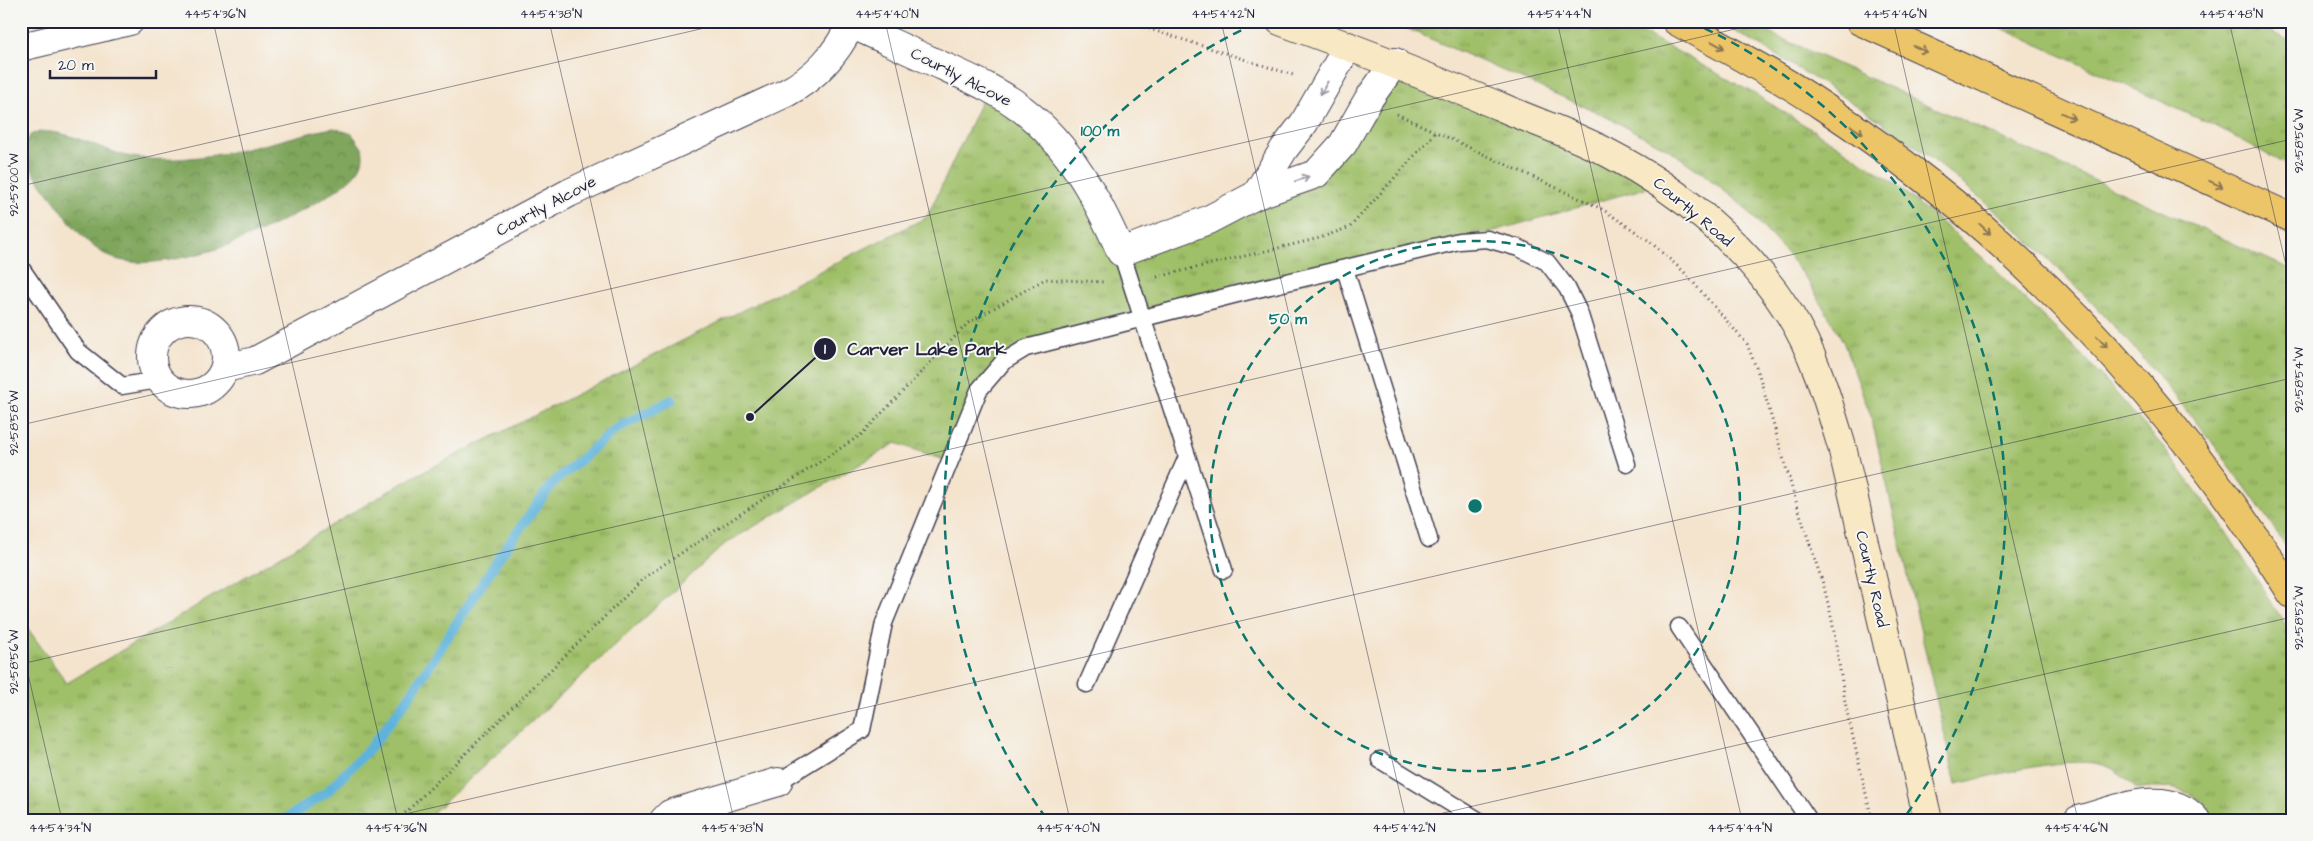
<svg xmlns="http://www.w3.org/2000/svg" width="2313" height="841" viewBox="0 0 2313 841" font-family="'Architects Daughter',sans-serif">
  <defs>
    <pattern id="grass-tufts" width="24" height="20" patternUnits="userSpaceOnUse" patternTransform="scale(1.25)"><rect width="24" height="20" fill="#9fbf67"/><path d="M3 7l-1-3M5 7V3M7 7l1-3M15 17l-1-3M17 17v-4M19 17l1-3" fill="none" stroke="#819b56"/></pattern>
    <pattern id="forest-crowns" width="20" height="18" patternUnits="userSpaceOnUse" patternTransform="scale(1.25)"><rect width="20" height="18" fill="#7fa65c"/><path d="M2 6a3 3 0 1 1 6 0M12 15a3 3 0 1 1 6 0" fill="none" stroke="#68874d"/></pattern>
  </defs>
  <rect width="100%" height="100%" fill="#f6f6f2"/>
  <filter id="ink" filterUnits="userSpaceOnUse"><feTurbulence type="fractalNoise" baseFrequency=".02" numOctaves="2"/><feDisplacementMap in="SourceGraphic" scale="10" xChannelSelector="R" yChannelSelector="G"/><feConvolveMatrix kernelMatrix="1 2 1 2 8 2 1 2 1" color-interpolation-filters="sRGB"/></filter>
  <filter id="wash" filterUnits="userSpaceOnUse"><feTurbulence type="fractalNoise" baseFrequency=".0096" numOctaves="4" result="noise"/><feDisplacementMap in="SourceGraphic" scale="20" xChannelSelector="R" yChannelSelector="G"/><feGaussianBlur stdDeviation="1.12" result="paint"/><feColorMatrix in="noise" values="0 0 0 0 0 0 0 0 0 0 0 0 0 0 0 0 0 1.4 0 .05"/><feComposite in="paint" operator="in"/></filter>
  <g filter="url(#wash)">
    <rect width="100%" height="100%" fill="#f4e4ce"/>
    <!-- grass -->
    <g fill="url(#grass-tufts)" stroke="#607051">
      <path d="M1390,21H1622L1753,93L1843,149L1890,180L1983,258L2087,360L2159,442L2223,527L2292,635V820H2216C2200,789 2167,783 2136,789C2128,781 2120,772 2109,767C2074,752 1994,776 1956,784L1871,416L1843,341L1808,281L1784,250L1743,206L1702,173L1668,149L1599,113Z"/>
      <path d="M1717,21H1743L2292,270V555C2193,404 2072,266 1928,156C1862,105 1790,63 1717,21Z"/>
      <polygon points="1986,21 2248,21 2292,42 2292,168 2215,126"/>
      <polygon points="1395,62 1660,184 1459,241 1003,362 950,462 896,443 726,543 425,820 21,820 21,619 67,683 411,478 927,217 988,87 1022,109 1121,252 1316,174"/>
    </g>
    <!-- forest -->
    <path fill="url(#forest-crowns)" stroke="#50644c" d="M334,128L352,134L362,148C364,158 363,165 356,173C338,197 237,245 206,252C179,259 141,268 113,258C90,249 72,225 58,206C46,189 27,170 24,148L30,135C57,122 102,152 132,157C177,164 227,154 271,143C292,138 313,131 334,128Z"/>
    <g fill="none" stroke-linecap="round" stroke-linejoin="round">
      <!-- stream -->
      <polyline stroke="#5fb3db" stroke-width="10" points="284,820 327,792 371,747 409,697 502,553 553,483 616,429 672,400"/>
    </g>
  </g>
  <g filter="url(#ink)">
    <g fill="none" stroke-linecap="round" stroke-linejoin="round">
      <defs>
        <g id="lane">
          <polyline points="1121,252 1224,570"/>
          <polyline points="21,268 78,351 122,386 158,380"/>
          <polyline points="1345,269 1429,539"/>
          <polyline points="1679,627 1809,820"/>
          <polyline points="1087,684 1187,457"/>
          <polyline points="1380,760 1478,820"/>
          <polyline points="778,782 862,730 884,623 979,390 1003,362 1026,348 1245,292 1459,241 1487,239 1519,248 1547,262 1567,288 1579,312 1627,464"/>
        </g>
        <g id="street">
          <path d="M844,21C878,36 911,52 945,67C971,79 999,91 1022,109C1070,146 1097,198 1121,252L1208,220L1256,195L1316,174L1343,144L1368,100L1395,62"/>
          <polyline points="21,47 130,21"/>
          <polyline points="1256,195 1284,149 1304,123 1348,46"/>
          <circle cx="189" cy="357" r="37"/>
          <path d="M225,368L255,361L569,193L786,93C816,77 836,55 851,24"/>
          <polyline points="664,820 670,814 778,782"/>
          <path d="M2078,820C2113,811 2168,786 2196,820"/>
        </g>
        <path id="secondary" d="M1280,21C1354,48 1426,76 1499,106C1535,122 1575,135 1610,154C1681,191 1746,245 1789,313C1815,354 1828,401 1842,447L1928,820"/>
        <g id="highway">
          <path d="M1676,21C1726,49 1777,75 1824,107C2015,233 2171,400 2292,594"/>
          <polyline points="1860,21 2292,218"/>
        </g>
      </defs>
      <!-- lane casing -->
      <use href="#lane" stroke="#423f51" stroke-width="19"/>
      <!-- street casing -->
      <use href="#street" stroke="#423f51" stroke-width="30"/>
      <!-- secondary casing -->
      <use href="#secondary" stroke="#423f51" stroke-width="30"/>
      <!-- highway casing -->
      <use href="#highway" stroke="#423f51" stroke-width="30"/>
      <!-- path -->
      <g stroke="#423f51" stroke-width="3" stroke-dasharray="1 4" stroke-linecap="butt">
        <polyline points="1125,21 1293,75"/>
        <polyline points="1397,114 1602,209 1648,240 1684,272 1747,344 1759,375 1797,505 1824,587 1832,620 1846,707 1872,820"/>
        <polyline points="1157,277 1320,238 1350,227 1436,132"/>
        <polyline points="398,820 645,577 862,434 968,323 1045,279 1104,282"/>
      </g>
      <!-- lane -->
      <use href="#lane" stroke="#fff" stroke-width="16"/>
      <!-- street -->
      <use href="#street" stroke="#fff" stroke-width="28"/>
      <!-- secondary -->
      <use href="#secondary" stroke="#f8e8c3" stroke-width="28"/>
      <!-- highway -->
      <use href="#highway" stroke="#edc569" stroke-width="28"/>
    </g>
    <!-- one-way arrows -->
    <defs><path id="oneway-shaft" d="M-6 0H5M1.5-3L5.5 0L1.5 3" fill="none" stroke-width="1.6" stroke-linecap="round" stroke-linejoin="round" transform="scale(1.25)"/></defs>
    <g stroke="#887452">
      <use href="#oneway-shaft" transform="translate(1718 45) rotate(29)"/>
      <use href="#oneway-shaft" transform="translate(1920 49) rotate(25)"/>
      <use href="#oneway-shaft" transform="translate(2068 116) rotate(25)"/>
      <use href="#oneway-shaft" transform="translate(1857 130) rotate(35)"/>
      <use href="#oneway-shaft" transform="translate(2216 184) rotate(25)"/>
      <use href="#oneway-shaft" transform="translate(1985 229) rotate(43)"/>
      <use href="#oneway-shaft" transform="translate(2102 342) rotate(48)"/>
    </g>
    <g stroke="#9c9ca7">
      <use href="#oneway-shaft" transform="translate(1324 88) rotate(119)"/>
      <use href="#oneway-shaft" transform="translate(1302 179) rotate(-19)"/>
    </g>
  </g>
  <!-- ticks -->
  <path fill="none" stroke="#22223b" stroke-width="1" stroke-opacity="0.45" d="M213,21L398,820M549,21L734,820M885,21L1070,820M1221,21L1406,820M1557,21L1742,820M1893,21L2078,820M2229,21L2292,291M21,186L735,21M21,425L1770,21M21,644L62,820M21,664L2292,139M379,820L2292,378M1413,820L2292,617"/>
  <!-- distance rings -->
  <g fill="none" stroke="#0f766e" stroke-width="2.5" stroke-dasharray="9 6">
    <circle cx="1475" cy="506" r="265"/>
    <path d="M1046 818A530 530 0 0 1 1259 22M1691 22A530 530 0 0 1 1904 818"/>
  </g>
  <g text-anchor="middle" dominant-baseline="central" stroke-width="4" stroke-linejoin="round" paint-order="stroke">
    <!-- street labels -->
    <g font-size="16" fill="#22223b" stroke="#f6f6f2">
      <text transform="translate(961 77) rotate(27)">Courtly Alcove</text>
      <text transform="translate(546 206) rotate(-28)">Courtly Alcove</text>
      <text transform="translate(1693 212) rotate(40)">Courtly Road</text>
      <text transform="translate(1872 579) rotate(77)">Courtly Road</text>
    </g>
  </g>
  <circle cx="1475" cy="506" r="8" fill="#0f766e" stroke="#f6f6f2" stroke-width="2.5"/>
  <g font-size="15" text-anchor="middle" font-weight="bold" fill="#0f766e" stroke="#f6f6f2" stroke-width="4" stroke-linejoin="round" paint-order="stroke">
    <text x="1100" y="136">100 m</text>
    <text x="1288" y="324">50 m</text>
  </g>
  <!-- callouts -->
  <path fill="none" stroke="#22223b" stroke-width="2" d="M750 417L825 349"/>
  <g fill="#22223b" stroke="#f6f6f2" stroke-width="2">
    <circle cx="750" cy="417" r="5"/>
    <circle cx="825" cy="349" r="12"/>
  </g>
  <g font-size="15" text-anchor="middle" font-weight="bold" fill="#fff">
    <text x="825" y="354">1</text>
  </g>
  <g font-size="18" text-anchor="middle" font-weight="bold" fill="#22223b" stroke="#f6f6f2" stroke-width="4" stroke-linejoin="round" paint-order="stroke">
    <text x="927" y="355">Carver Lake Park</text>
  </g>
  <!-- margin -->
  <rect width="2313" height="841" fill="none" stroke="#f6f6f2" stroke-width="55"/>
  <!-- scale -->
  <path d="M50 70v8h106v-8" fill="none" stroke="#22223b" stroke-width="2.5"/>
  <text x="58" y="70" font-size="15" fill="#22223b" stroke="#f6f6f2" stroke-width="4" paint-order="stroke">20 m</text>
  <rect x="28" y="28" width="2258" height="786" fill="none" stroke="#22223b" stroke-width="2"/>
  <g font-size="12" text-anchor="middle" fill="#22223b">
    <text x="215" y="18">44°54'36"N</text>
    <text x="551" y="18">44°54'38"N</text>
    <text x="887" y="18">44°54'40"N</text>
    <text x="1223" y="18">44°54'42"N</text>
    <text x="1559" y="18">44°54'44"N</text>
    <text x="1895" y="18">44°54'46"N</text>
    <text x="2231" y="18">44°54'48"N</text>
    <text transform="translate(2299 141) rotate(-90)" y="4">92°58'56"W</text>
    <text transform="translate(14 185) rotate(-90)" y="4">92°59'00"W</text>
    <text transform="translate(2299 380) rotate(-90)" y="4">92°58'54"W</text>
    <text transform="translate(14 423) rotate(-90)" y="4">92°58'58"W</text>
    <text transform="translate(2299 618) rotate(-90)" y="4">92°58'52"W</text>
    <text transform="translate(14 662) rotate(-90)" y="4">92°58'56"W</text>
    <text x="60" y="832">44°54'34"N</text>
    <text x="396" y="832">44°54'36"N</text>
    <text x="732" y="832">44°54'38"N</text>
    <text x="1068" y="832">44°54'40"N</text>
    <text x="1404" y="832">44°54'42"N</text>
    <text x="1740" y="832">44°54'44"N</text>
    <text x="2076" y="832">44°54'46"N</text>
  </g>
</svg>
